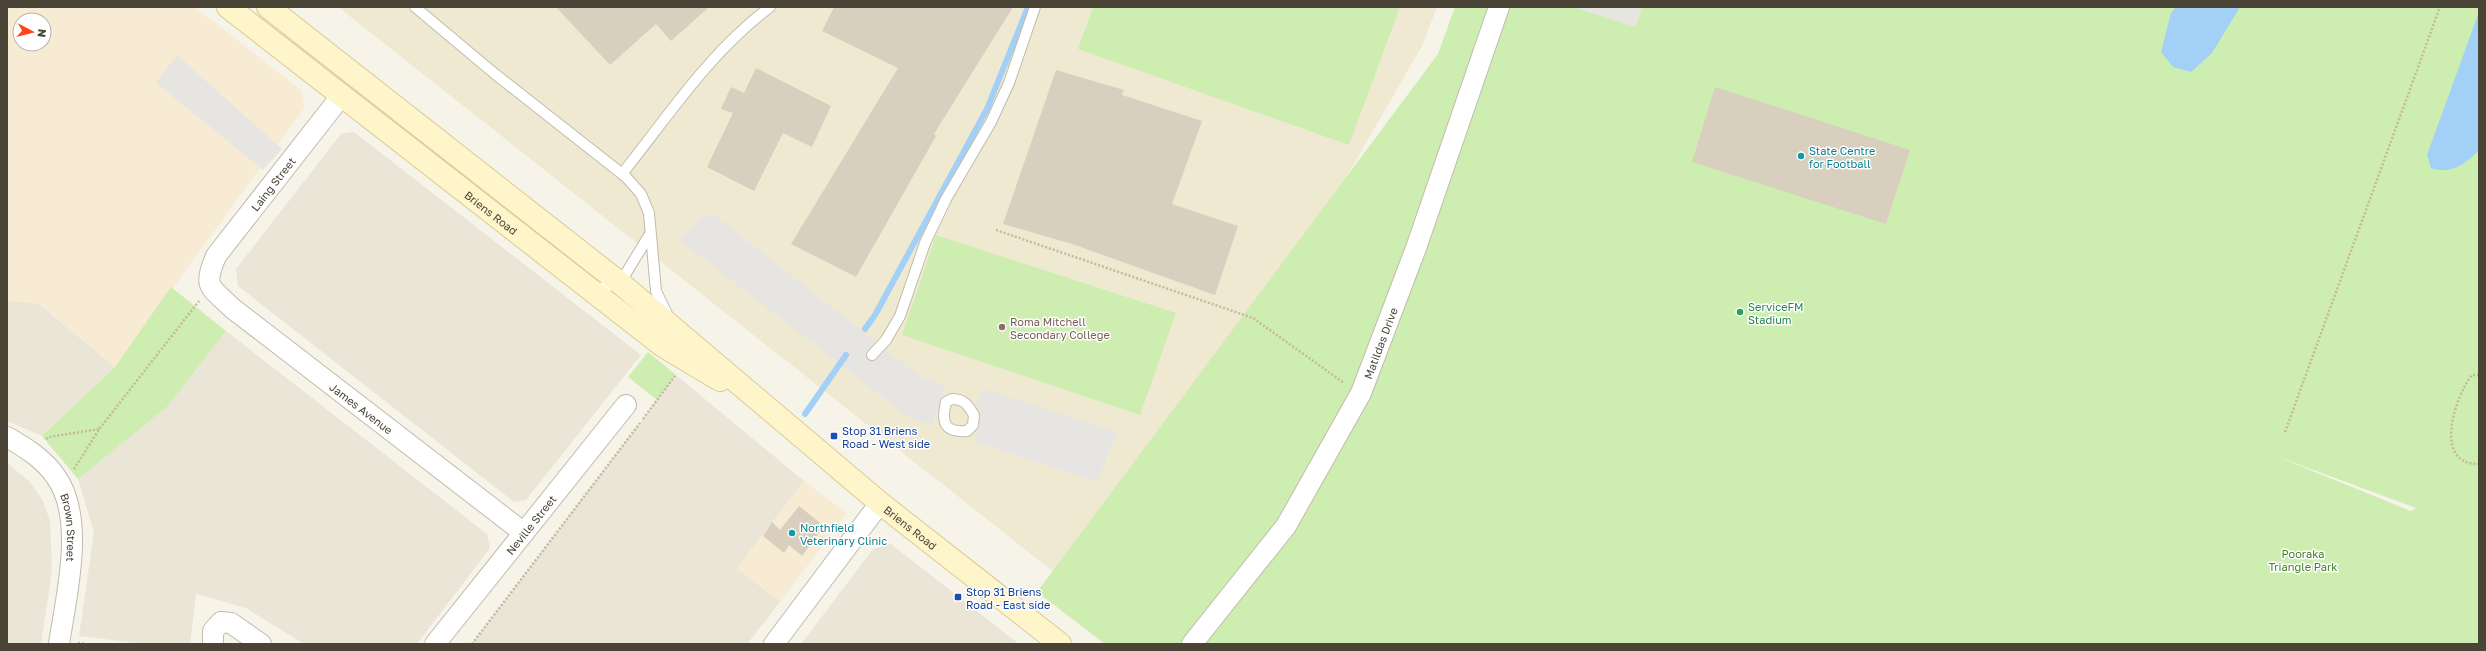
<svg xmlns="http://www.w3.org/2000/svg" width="2486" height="651" viewBox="0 0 2486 651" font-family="'Golos Text',sans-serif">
  <rect width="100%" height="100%" fill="#f6f3e9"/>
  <!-- residential -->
  <g fill="#eae5d7">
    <polygon points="354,132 641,355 526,500 514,502 238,286 236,269 341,134"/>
    <polygon points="7,300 39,304 115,367 42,436 7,421"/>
    <polygon points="226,331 487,534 490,548 417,644 304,644 246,608 196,594 190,644 144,644 79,636 94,532 78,479 167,407"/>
    <polygon points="676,375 804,481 737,568 780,602 747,644 472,644"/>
    <polygon points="7,463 29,481 43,501 50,521 52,570 41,644 7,644"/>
    <polygon points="891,544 1019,644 801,644 873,549"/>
  </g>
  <!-- commercial -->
  <g fill="#f8ebd4" fill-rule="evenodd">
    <path d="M7,7H195L301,90L305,107L115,367L40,304L7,300ZM20,20H44V44H20Z"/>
    <polygon points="804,481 847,513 780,602 737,568"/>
  </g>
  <!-- education -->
  <polygon fill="#f0e9d2" points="338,7 1437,7 1422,46 1098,607"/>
  <!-- green -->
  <g fill="#ceedb0" fill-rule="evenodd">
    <polygon points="1093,7 1400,7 1349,145 1078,49"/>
    <path d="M1455,7H2479V644H1105L1037,592L1438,54ZM2273,455L2416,508L2411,511Z"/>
    <polygon points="936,235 1176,313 1140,415 902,335"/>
    <polygon points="171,287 226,331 167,407 78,479 42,436 115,367"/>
    <polygon points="648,352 676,375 657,400 628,377"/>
  </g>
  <!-- parking -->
  <g fill="#e7e5e1">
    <polygon points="1573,7 1642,7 1636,27"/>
    <polygon points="177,55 282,149 263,170 156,83"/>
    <polygon points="713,214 918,375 945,387 933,425 911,419 678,239 702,216"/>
    <polygon points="984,389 1117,432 1097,482 975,442 980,424 977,403"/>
  </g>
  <!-- water -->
  <g fill="#a2d0f6">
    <polygon points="2176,7 2240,7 2212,53 2191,72 2173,67 2161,52 2171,13"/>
    <path d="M2479,12V150C2466,164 2449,175 2431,168L2427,155Z"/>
  </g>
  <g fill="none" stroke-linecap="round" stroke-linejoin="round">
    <!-- stream -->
    <g stroke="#a2d0f6" stroke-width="6">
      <polyline points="865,329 875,315 987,109 1028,7"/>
      <polyline points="805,414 846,355"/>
    </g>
  </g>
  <!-- building -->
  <g fill="#d8cfbe">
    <polygon points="556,7 709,7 671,41 656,24 610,65"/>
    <polygon points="834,7 1013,7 934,134 936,136 856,277 791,244 898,68 822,31"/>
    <polygon points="756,68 831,106 812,147 783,133 754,191 707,167 733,113 721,109 731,87 744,93"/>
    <polygon points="1056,70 1124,90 1122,95 1202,121 1172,204 1238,226 1215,295 1072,244 1003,224"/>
    <polygon points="1715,87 1910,150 1886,224 1692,162"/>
    <polygon points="799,506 824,526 802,556 789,545 784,553 763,536 772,522 780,530"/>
  </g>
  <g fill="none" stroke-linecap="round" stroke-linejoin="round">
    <defs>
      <g id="lane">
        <polyline points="415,7 495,74 626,177 641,194 649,213 656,291 668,316"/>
        <path d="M622,174C669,115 709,53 770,7"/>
        <polyline points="593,290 620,283 650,234"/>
        <polyline points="872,355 886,340 900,316 925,243 946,199 991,122 1009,83 1035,7"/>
        <path d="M952,399C964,399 968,405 974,415L973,425L967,431C944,433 941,422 946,402Z"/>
      </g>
      <g id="street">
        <path id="s1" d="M342,95L216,256C203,288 209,285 232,308L524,533"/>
        <path id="s2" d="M7,437C26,448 44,459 56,477C86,519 66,597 59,644"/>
        <polyline points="213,644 213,631 221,622 231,623 261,644"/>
        <path id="s3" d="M435,644L626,405"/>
        <polyline points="774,644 880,503"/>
        <path id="s4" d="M1192,644L1286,526L1361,393L1416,248L1499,7"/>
      </g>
      <g id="secondary">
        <path id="s5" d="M228,7L663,346L720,380"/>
        <path id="s6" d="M268,7L620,283L880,503L1060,644"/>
      </g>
    </defs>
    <!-- lane casing -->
    <use href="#lane" stroke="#c2bbab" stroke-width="12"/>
    <!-- street casing -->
    <use href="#street" stroke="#c2bbab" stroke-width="22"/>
    <!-- secondary casing -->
    <use href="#secondary" stroke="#d9ca96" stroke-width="24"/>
    <!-- path -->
    <g stroke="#c5b89b" stroke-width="2.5" stroke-dasharray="2 2" stroke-linecap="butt">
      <polyline points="996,230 1253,318 1344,383"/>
      <path d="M2479,375H2472C2455,396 2432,465 2479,464"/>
      <polyline points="643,419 675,376"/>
      <polyline points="2285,432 2440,7"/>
      <polyline points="46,439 49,437 99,429"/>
      <polyline points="74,469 100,428 199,301"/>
      <polyline points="78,643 86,644"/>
      <polyline points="472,644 640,423"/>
    </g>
    <!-- lane -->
    <use href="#lane" stroke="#fff" stroke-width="10"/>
    <!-- street -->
    <use href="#street" stroke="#fff" stroke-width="20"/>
    <!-- secondary -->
    <use href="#secondary" stroke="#fff5ca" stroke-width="22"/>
  </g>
  <!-- markers -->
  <g fill="#0f9aa8" stroke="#fff" stroke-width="1.5">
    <circle cx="1801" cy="156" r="4"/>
    <circle cx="792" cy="533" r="4"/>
  </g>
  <circle fill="#2e9e5b" stroke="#fff" stroke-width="1.5" cx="1740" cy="312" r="4"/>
  <circle fill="#8d6e63" stroke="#fff" stroke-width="1.5" cx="1002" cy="327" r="4"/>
  <g fill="#1a4fb4" stroke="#fff" stroke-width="1.5">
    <rect x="830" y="432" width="8" height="8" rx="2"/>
    <rect x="954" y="593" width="8" height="8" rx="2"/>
  </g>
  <g text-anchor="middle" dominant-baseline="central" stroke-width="3" stroke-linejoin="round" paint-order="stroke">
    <!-- culture labels -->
    <g font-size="11" fill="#0d838f" stroke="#fff" text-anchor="start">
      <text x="1809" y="150">State Centre<tspan x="1809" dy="13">for Football</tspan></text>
      <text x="800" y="527">Northfield<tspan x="800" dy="13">Veterinary Clinic</tspan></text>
    </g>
    <!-- street labels -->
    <g font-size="11" fill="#4a4437" stroke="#fff">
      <text transform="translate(273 184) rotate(-52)">Laing Street</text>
      <text stroke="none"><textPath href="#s5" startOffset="334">Briens Road</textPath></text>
      <text stroke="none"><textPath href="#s4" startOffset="357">Matildas Drive</textPath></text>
      <text stroke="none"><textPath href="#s1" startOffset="430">James Avenue</textPath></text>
      <text stroke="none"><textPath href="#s3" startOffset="153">Neville Street</textPath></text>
      <text stroke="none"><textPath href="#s6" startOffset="827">Briens Road</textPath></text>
      <text stroke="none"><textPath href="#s2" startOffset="117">Brown Street</textPath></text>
    </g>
    <!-- leisure labels -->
    <g font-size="11" fill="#27864d" stroke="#fff" text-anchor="start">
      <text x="1748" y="306">ServiceFM<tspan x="1748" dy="13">Stadium</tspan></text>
    </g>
    <!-- education labels -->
    <g font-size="11" fill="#785e54" stroke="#fff" text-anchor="start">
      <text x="1010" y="321">Roma Mitchell<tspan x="1010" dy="13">Secondary College</tspan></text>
    </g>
    <!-- transit labels -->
    <g font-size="11" fill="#164399" stroke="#fff" text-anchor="start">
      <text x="842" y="430">Stop 31 Briens<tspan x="842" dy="13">Road - West side</tspan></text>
      <text x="966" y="591">Stop 31 Briens<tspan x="966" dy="13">Road - East side</tspan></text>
    </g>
    <!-- park labels -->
    <g font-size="11" fill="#448224" stroke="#fff">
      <text x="2303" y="553">Pooraka<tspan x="2303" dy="13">Triangle Park</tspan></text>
    </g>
  </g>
  <!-- border -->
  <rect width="2486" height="651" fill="none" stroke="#4a4437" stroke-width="16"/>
  <!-- north arrow -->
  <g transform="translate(32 32) rotate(97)"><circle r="19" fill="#ffffff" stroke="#b7b4af"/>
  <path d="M0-3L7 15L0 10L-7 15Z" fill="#ff4417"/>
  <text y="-6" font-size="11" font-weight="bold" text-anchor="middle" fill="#4a4437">N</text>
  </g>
</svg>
